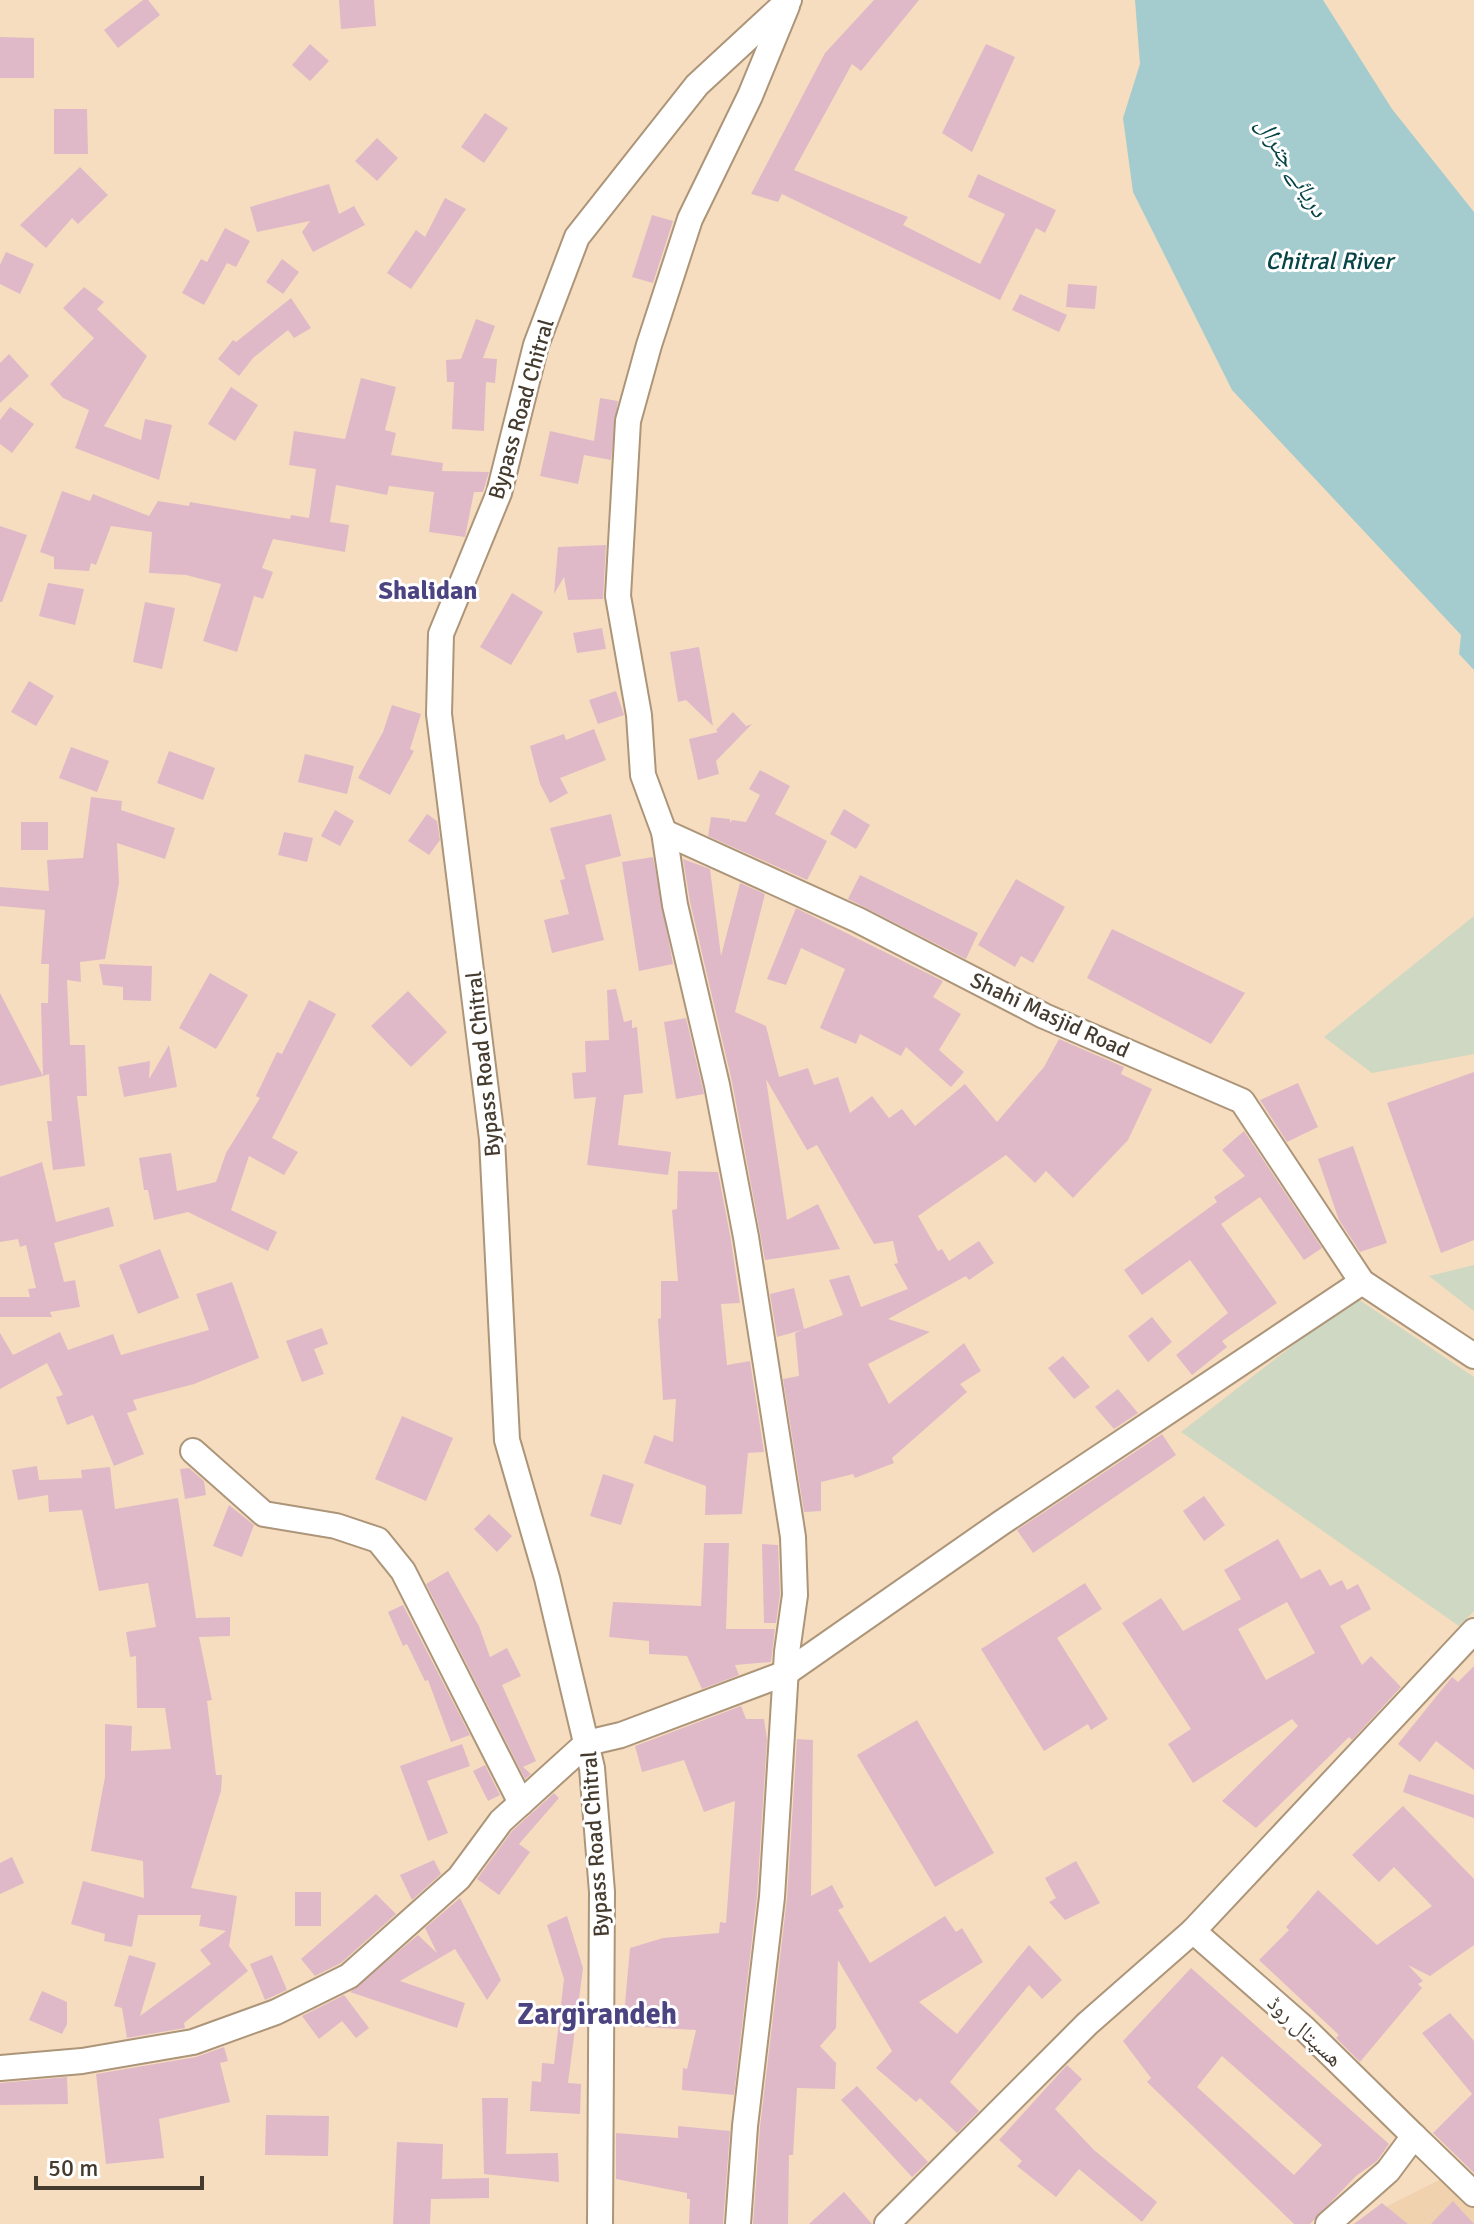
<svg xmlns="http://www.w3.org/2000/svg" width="1474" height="2224" viewBox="0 0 1474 2224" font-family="Signika,'Noto Naskh Arabic',sans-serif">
  <rect width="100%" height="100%" fill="#f6ddbf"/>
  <!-- built -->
  <polygon fill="#f0d2ae" points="1443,2178 1474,2208 1474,2224 1352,2224"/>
  <!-- green -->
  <g fill="#cfd8c2">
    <polygon points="1474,916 1474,1054 1372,1073 1324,1037"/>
    <polygon points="1474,1265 1474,1311 1429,1276"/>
    <polygon points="1355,1297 1474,1377 1474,1611 1459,1626 1181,1432"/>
  </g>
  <!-- water -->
  <polygon fill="#a4ccce" points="1135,0 1323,0 1392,109 1474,212 1474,670 1459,654 1461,635 1232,390 1133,192 1123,118 1140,64"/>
  <!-- building -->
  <g fill="#e0b9c8" fill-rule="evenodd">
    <polygon points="143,0 148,0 160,15 118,48 104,30"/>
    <polygon points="339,0 374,0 376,26 341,29"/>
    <polygon points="874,0 919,0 861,71 852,64 794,170 908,217 903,225 980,264 1005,214 968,197 978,174 1056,210 1045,233 1036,228 1000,300 782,194 778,202 751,194 825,53"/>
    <polygon points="0,37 34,38 34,78 0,78"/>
    <polygon points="310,44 329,61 310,81 292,65"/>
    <polygon points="986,44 1015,57 972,152 942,133"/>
    <polygon points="54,109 87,109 88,154 54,154"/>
    <polygon points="485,113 508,128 484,163 461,147"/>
    <polygon points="377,138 398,158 377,181 355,161"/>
    <polygon points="80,167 108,195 78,224 72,218 46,248 20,225"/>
    <polygon points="329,184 339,214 354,206 365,225 313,252 302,232 310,221 257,232 250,207"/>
    <polygon points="445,198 466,209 411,289 387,273 416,230 425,237"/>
    <polygon points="652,215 673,221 653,283 632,277"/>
    <polygon points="225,228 250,241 236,267 227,263 204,305 182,293 201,259 207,262"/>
    <polygon points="6,252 34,264 20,294 0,284 0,265"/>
    <polygon points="282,259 299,272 283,294 266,282"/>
    <polygon points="1068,284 1097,286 1095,309 1066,307"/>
    <polygon points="84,287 104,302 97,309 147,356 104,426 141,440 145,419 172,425 159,480 75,448 89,410 63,398 50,384 94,338 63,308"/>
    <polygon points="1020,294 1067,315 1059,332 1012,310"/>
    <polygon points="291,298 311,328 294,338 288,330 253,358 239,376 218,359 233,340 236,342"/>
    <polygon points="476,319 495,326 483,358 497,359 495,383 486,382 484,431 452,429 454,382 447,382 446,360 461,359"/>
    <polygon points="9,354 29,376 0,403 0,363"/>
    <polygon points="361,378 396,387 385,430 396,433 391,455 443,463 442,471 489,472 483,492 474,492 465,537 429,532 434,492 389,486 387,495 336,485 330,522 349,525 345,552 273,539 262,568 273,572 263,599 254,596 237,652 203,641 221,584 186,575 149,573 152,532 111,526 96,565 91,563 89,571 54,569 54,557 40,552 62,491 90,501 93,494 149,516 158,501 189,506 190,502 290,519 291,515 309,518 316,469 289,465 294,431 345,439"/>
    <polygon points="231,387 258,405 235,441 208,424"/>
    <polygon points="600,398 618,401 611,460 584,455 578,484 540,476 550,431 594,441"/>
    <polygon points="10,407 34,424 12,453 0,444 0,420"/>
    <polygon points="0,526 27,535 2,602 0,602"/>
    <polygon points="606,545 603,599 568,600 564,577 554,594 558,547"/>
    <polygon points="48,583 84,589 75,625 39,616"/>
    <polygon points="512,593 543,612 511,665 480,647"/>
    <polygon points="145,602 175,608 162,669 133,662"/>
    <polygon points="602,628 606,649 577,653 573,633"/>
    <polygon points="699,647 713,726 686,700 678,702 670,652"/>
    <polygon points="29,681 54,696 36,726 11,712"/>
    <polygon points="616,691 624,715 598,724 589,700"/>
    <polygon points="392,705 421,714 410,749 414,751 390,795 358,778 383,732"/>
    <polygon points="733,712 746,726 752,724 716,761 719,774 698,780 689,739 718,732 716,730"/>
    <polygon points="594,729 606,760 560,778 568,793 550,803 540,784 530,746 564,734 566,740"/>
    <polygon points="71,747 109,761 97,792 59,778"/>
    <polygon points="169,751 215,768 203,800 157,783"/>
    <polygon points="305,754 354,766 347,794 298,782"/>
    <polygon points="760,770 790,786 775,814 827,841 807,880 708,836 711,817 730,819 730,823 732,820 746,822 760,795 749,789"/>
    <polygon points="91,797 122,801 121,810 175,828 165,859 117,843 119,883 105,959 80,962 81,982 67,980 70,1045 85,1045 87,1096 77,1096 85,1166 53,1170 47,1121 52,1121 49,1074 43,1076 41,1003 48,1003 49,964 41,964 45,910 0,906 0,887 49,891 47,860 83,858"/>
    <polygon points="844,809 870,825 856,849 830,834"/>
    <polygon points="335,810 354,821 340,846 321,836"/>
    <polygon points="427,814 437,821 440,840 429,855 408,841"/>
    <polygon points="611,814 621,856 585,865 604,940 552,953 544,920 569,914 560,880 565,879 550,828"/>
    <rect x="21" y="822" width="27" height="28"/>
    <polygon points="284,832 313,838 307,862 278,855"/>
    <polygon points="653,857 673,964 639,971 622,862"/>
    <polygon points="683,859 710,869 721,956 740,883 765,894 735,1012 766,1026 779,1077 808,1068 814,1085 838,1077 850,1113 872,1096 889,1118 902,1109 915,1126 965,1084 997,1122 1044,1067 1059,1039 1124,1067 1121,1074 1152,1089 1128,1140 1073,1198 1046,1171 1035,1183 1006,1155 918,1216 938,1251 942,1249 949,1261 979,1241 994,1263 969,1280 966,1276 888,1319 930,1332 868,1364 889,1404 964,1343 981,1371 960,1384 967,1392 892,1458 894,1463 855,1478 853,1474 821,1482 821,1511 804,1512 783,1379 799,1376 795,1333 802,1330 777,1337 770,1294 794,1288 804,1329 843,1315 829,1280 849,1275 861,1307 908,1289 894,1264 898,1263 893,1241 874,1244 817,1145 807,1150 766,1079 787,1220 818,1204 840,1249 765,1260 732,1082 690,902"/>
    <polygon points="860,875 978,933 966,959 848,899"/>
    <polygon points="1016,879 1065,907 1033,963 1021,956 1015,967 978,945"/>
    <polygon points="796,908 943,981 933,997 961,1014 939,1050 964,1072 951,1087 906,1047 901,1056 860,1034 856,1044 820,1028 845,969 801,948 786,985 767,979"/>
    <polygon points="1112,929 1245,993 1211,1044 1087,978"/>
    <polygon points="99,964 152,966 151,1001 123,1000 123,987 103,985"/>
    <polygon points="210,973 248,995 216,1049 179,1028"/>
    <polygon points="616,989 624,1022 632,1020 632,1028 637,1027 643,1093 624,1095 618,1145 671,1152 668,1175 587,1165 596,1097 574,1099 572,1073 586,1072 585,1041 609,1040 607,990"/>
    <polygon points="408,991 447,1032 411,1067 371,1026"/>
    <polygon points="0,993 43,1076 0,1086"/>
    <polygon points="309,1000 336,1014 272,1138 298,1152 284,1175 249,1156 231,1210 277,1232 268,1251 188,1212 154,1220 148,1190 144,1190 139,1158 171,1153 177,1191 216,1182 226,1153 260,1098 256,1096 277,1052 282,1054"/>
    <polygon points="686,1018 704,1094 676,1099 664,1022"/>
    <polygon points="169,1045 177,1087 124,1097 118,1067 150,1061 149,1079"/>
    <polygon points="1474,1072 1474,1240 1441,1253 1387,1103"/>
    <polygon points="1298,1083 1318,1127 1287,1142 1260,1100"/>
    <polygon points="1244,1131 1322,1248 1304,1260 1260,1197 1221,1224 1277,1303 1222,1341 1227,1347 1192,1375 1176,1355 1228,1313 1190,1260 1142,1295 1124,1270 1217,1202 1214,1197 1245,1176 1222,1150"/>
    <polygon points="1353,1146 1387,1243 1360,1252 1339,1220 1318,1159"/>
    <polygon points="42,1162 56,1222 109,1207 114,1226 54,1243 64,1282 75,1280 80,1307 50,1312 52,1317 0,1317 0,1297 30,1297 28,1289 36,1288 26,1245 20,1247 18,1239 0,1242 0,1177"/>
    <polygon points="678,1171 718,1172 731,1240 740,1303 721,1304 727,1365 750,1361 764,1452 748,1453 742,1514 705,1515 706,1486 644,1463 654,1435 673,1442 676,1399 663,1400 658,1319 661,1318 661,1281 678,1281 672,1210 677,1209"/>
    <polygon points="160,1249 179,1298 138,1314 119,1265"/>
    <polygon points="232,1282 259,1358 194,1384 133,1400 137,1410 127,1413 144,1454 114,1466 93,1415 67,1425 56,1397 63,1395 47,1363 0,1389 0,1333 13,1355 60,1332 68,1350 113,1334 121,1355 209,1330 196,1294"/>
    <polygon points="1152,1317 1172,1342 1148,1362 1128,1336"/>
    <polygon points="322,1328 328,1344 314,1349 324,1374 302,1382 286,1341"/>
    <polygon points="1063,1356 1090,1387 1074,1399 1048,1368"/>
    <polygon points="1118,1389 1138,1413 1114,1429 1095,1407"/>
    <polygon points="402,1416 453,1438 426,1501 375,1479"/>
    <polygon points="1162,1434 1176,1455 1033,1553 1017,1530"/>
    <polygon points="37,1466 39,1480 82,1478 81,1470 110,1467 115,1509 178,1498 196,1618 230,1617 230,1636 199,1637 212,1700 207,1701 216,1775 222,1775 221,1791 191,1888 237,1896 229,1946 248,1971 184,2023 185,2028 127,2038 122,2008 114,2006 129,1955 156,1963 140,2016 211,1964 200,1950 226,1931 199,1926 201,1915 138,1915 132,1947 104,1941 105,1934 71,1924 83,1881 144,1898 143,1861 91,1851 105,1777 105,1724 132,1726 131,1751 171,1749 165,1708 137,1708 136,1656 130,1657 126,1632 156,1627 148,1583 99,1591 82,1510 49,1512 48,1495 18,1500 12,1470"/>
    <polygon points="189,1468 204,1481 206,1495 185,1499 180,1469"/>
    <polygon points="603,1474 634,1484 621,1525 590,1516"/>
    <polygon points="1204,1496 1225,1525 1204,1541 1183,1511"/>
    <polygon points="229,1505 254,1525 242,1557 213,1546"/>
    <polygon points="489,1514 512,1536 497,1552 474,1529"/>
    <path d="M1278,1539L1301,1579L1320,1569L1330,1586L1342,1580L1347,1590L1358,1584L1371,1609L1340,1626L1362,1665L1371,1656L1401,1687L1352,1740L1349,1737L1256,1828L1222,1801L1298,1726L1292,1719L1193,1783L1168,1744L1191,1729L1122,1623L1161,1598L1183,1631L1241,1599L1224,1570ZM1287,1602L1315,1653L1266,1680L1238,1629Z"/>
    <polygon points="704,1543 729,1543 726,1629 775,1629 771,1662 735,1665 739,1675 702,1689 687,1656 649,1654 649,1641 609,1637 613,1602 701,1606"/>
    <polygon points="762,1544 778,1545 780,1594 776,1623 764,1623"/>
    <polygon points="448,1571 479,1626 490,1657 507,1648 521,1676 502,1685 536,1761 523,1767 531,1774 525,1779 426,1584"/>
    <polygon points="1085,1583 1102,1609 1057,1638 1108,1719 1091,1730 1088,1724 1044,1751 981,1649"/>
    <polygon points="403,1605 470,1735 451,1742 428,1680 425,1681 407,1644 403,1646 388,1612"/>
    <polygon points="1474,1666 1474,1770 1436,1741 1420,1762 1398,1744 1452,1677 1458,1682"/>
    <polygon points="741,1706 746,1719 764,1719 767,1739 757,1896 734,2095 682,2090 683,2068 687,2069 696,2030 623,2026 630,1948 663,1938 719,1933 720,1922 726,1923 735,1801 704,1812 684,1760 642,1772 635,1746"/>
    <polygon points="917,1720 994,1853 935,1887 857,1755"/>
    <polygon points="797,1739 813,1740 811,1896 832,1885 844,1907 838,1910 870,1963 945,1916 956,1932 962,1928 983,1962 919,2002 957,2034 1029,1945 1062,1980 1042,1999 1029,1985 950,2082 979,2111 957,2133 920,2098 916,2102 876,2068 892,2051 838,1960 836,2028 820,2046 836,2063 835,2089 797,2088 793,2155 789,2155 788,2224 753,2224 760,2127 787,1898"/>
    <polygon points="462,1744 470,1766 427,1781 448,1833 428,1841 400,1766"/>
    <polygon points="485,1765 500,1795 488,1801 473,1771"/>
    <polygon points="1409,1774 1474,1795 1474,1818 1403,1792"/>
    <polygon points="554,1793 559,1798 519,1844 530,1852 499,1895 477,1879 512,1831"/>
    <polygon points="1403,1806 1474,1879 1474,1945 1430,1976 1408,1965 1423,1981 1418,1984 1422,1988 1360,2062 1336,2038 1339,2035 1259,1960 1289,1930 1286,1927 1318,1890 1377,1945 1432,1906 1394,1867 1379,1882 1352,1855"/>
    <polygon points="12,1857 24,1883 0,1894 0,1863"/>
    <polygon points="434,1860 441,1874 412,1900 400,1875"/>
    <polygon points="1076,1861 1100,1903 1065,1920 1049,1902 1056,1898 1045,1878"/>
    <rect x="295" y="1892" width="26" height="34"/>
    <polygon points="376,1894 396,1914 341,1963 315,1976 301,1959"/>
    <polygon points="460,1898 501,1980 487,2000 455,1949 400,1981 465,2003 457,2028 350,1992 418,1935 437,1953 425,1928"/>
    <polygon points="567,1916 583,1968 568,2083 581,2084 580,2114 530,2111 532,2081 541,2082 542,2063 554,2064 564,1979 547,1925"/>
    <polygon points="272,1955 287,1990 265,2000 250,1964"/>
    <path d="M1191,1968L1389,2144L1377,2161L1356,2176L1310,2224H1294L1147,2082L1151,2078L1123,2041ZM1222,2056L1322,2145L1294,2175L1197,2087Z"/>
    <polygon points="42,1991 67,2002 67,2024 62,2034 29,2020"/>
    <polygon points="344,1995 369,2028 356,2038 342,2021 319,2039 302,2016"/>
    <polygon points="1450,2013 1474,2041 1474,2173 1433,2133 1472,2094 1422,2033"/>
    <polygon points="224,2047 228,2061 220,2063 230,2102 159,2119 164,2158 106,2164 96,2074 196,2057"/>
    <polygon points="1067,2065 1082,2079 1055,2109 1094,2150 1157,2202 1142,2222 1079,2169 1056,2197 1017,2166 1022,2161 999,2140"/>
    <polygon points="67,2077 68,2104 0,2105 0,2083"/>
    <polygon points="857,2086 928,2162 912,2177 841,2100"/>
    <polygon points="482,2098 508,2098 506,2154 558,2153 559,2182 484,2174"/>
    <polygon points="266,2115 329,2116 328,2156 265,2155"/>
    <polygon points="678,2126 730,2131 723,2224 689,2224 690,2199 687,2199 687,2193 616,2179 616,2133 678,2138"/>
    <polygon points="397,2142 443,2144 442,2179 489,2178 489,2198 431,2199 430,2224 393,2224"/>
    <polygon points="844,2192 872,2224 809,2224"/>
    <polygon points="1453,2201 1474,2224 1431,2224"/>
    <polygon points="1382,2203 1408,2224 1354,2224"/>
  </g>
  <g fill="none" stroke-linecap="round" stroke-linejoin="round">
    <defs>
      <g id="minor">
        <polyline points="664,832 858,920 1044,1016 1242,1101 1362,1282 1474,1356"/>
        <polyline points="193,1451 264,1514 336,1526 378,1540 403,1571 521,1803"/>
        <polyline points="1193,1931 1304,2028 1414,2136"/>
        <polyline points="0,2068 82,2061 193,2042 276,2012 349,1976 459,1878 501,1821 587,1743 621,1735 786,1673 1001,1523 1362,1282"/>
        <polyline points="600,2224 602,1892 592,1768 547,1578 507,1440 492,1139 439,714 441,634 499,493 536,345 577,237 697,85 789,0"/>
        <polyline points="738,2224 745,2126 772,1897 787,1652 795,1595 793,1537 746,1237 717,1085 675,905 664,832 643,775 639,715 618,596 628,421 649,345 690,219 750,96 787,6"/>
        <polyline points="887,2224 1087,2024 1193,1931 1474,1631"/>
        <polyline points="1328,2224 1388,2171 1414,2136 1474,2194"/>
      </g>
    </defs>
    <!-- minor casing -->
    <use href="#minor" stroke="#ac9579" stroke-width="28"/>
    <!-- minor -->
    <use href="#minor" stroke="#fff" stroke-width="24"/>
  </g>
  <g text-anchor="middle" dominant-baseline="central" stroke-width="6" stroke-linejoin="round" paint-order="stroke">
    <!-- street labels -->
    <g font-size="22" fill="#453b2f" stroke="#fff">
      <text transform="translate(521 409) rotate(-74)">Bypass Road Chitral</text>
      <text transform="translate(1050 1015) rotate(25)">Shahi Masjid Road</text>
      <text transform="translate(483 1064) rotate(-96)">Bypass Road Chitral</text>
      <text transform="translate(595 1844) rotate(-94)">Bypass Road Chitral</text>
      <text transform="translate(1305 2031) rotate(43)">ھسپتال روڈ</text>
    </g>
    <!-- water labels -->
    <g font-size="24" font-style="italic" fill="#064448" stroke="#fff">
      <text transform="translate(1292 167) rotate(58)">دریائے چترال</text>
      <text x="1329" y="261">Chitral River</text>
    </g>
    <!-- quarter labels -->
    <g font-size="26" font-weight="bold" fill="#4c4381" stroke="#fff">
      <text x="428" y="591">Shalidan</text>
    </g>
    <!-- district labels -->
    <g font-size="30" font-weight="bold" fill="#4c4381" stroke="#fff">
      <text x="597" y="2014">Zargirandeh</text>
    </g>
  </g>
  <!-- scale -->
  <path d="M36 2176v12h166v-12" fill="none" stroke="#453b2f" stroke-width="4"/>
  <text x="48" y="2176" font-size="24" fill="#453b2f" stroke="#ffffff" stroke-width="6" paint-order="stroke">50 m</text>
</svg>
